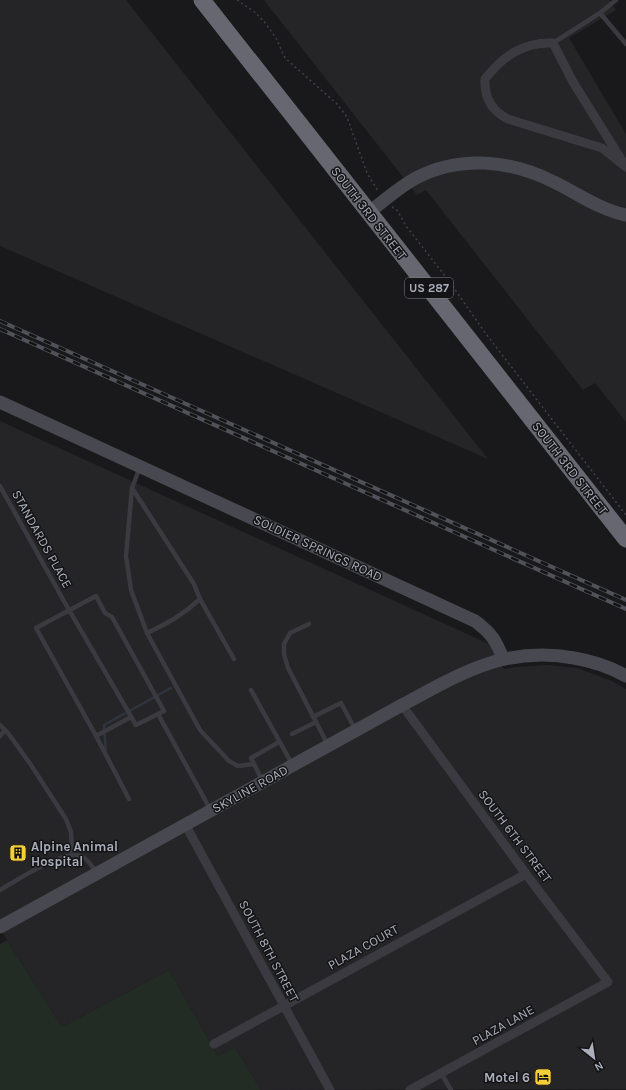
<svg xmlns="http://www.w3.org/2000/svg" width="626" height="1090" viewBox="0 0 626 1090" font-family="Karla,sans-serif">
  <rect width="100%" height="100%" fill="#19191b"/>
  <!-- built -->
  <g fill="#252528">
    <polygon points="0,0 126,0 488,459 0,246"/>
    <polygon points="264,0 610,0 616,10 569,38 626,134 626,422 595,383 583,390 426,190 417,195"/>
    <polygon points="0,421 489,644 504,669 516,667 548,665 577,668 612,681 626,689 626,1089 261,1090 235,1047 218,1056 169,970 62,1027 0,929"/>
  </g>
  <!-- green -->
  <polygon fill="#232b25" points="7,940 62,1027 169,970 218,1056 235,1047 261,1090 0,1090 0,944"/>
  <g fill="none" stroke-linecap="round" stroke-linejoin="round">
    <!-- stream -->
    <polyline stroke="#2e353f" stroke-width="2.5" points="106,754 104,725 171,688"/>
    <!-- path -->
    <g stroke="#404147" stroke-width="1.5" stroke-dasharray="2 3" stroke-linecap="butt">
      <polyline points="237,0 256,13 266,24 276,38 285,58 337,104 347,117 367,173 378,191"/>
      <polyline points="392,207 397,210 406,226 449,281 486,334 626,515"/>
    </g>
    <!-- lane -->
    <g stroke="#3a3a40" stroke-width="4.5">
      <polyline points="600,13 626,44"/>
      <polyline points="553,43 600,13 616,0"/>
      <polyline points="140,467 132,488 126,556 131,590 147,633 200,730 229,761 238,766 254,764"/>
      <polyline points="0,486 65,603 136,725 158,714"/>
      <path d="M132,488L194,584L200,599C183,615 168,623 147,633"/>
      <polyline points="200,599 234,659"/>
      <polyline points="309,624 290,633 284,644 284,654 288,668 328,745"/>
      <polyline points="251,690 292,764"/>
      <polyline points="313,717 341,703 355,729"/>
      <polyline points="0,725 8,733 31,765 66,819 71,832 72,855"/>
      <polyline points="292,734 316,722"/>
      <polyline points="0,736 5,730"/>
      <polyline points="96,736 131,717"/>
      <polyline points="262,780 251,758 279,742"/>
      <polyline points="129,799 95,734 36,628 96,596 105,613 112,617 164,711 158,714 210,809"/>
      <path d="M0,890C16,881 64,849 81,856C88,859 92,866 96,872"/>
      <polyline points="441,1073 451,1090"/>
    </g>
    <!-- street -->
    <g stroke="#3a3a40" stroke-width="9">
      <path d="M626,167L573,82L553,43C523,42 503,56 485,79C484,98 492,111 508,119L602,148L626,167"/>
      <polyline points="402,705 526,874 608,982 410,1090"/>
      <polyline points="185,824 330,1090"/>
      <polyline points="214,1044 526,874"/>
    </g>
    <!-- secondary -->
    <g stroke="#484950" stroke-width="13">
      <path d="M369,212C384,201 399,187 416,178C460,155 510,160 554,182C577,193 600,210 626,215"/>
      <path d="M0,402L475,621C491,633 496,640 503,659"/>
      <path d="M0,927L402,705C460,674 506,645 574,658C592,661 610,667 626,676"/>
    </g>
    <!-- highway -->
    <polyline stroke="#666771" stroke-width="17" points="202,0 626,539"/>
    <defs>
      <g id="rail">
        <polyline points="0,321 626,600"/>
        <polyline points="0,329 626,609"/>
      </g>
    </defs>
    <!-- rail casing -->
    <use href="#rail" stroke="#515259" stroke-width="4"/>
    <!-- rail -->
    <use href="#rail" stroke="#141416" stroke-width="2.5" stroke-dasharray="8" stroke-linecap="butt"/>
  </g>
  <!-- icons -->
  <defs>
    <symbol id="building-square" viewBox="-11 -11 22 22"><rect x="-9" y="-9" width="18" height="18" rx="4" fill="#f4cf38" stroke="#141416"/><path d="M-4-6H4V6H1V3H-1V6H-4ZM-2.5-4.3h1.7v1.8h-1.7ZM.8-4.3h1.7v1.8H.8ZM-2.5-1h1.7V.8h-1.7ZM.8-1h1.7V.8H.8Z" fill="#111"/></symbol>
    <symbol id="hotel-square" viewBox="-11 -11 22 22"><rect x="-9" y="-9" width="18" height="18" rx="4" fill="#f4cf38" stroke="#141416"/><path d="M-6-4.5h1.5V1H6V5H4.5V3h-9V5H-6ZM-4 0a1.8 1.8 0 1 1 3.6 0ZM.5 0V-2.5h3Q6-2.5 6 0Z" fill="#111"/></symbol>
  </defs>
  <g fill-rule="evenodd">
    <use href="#building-square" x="8" y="843" width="20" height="20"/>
    <use href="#hotel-square" x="533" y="1067" width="20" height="20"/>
  </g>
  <g text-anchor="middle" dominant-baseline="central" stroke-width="3" stroke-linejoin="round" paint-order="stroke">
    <!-- shield labels -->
    <rect fill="#141416" stroke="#7e808a" stroke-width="1" x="405" y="278" width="48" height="20" rx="3"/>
    <g font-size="12" font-weight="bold" fill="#abaebb">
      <text x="429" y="288">US 287</text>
    </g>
    <!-- street labels -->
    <g font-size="13" fill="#abaebb" stroke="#141416">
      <text transform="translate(369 213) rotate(52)">SOUTH 3RD STREET</text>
      <text transform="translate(570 468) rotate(52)">SOUTH 3RD STREET</text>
      <text transform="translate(42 539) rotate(61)">STANDARDS PLACE</text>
      <text transform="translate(318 548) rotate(25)">SOLDIER SPRINGS ROAD</text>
      <text transform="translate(250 789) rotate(-29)">SKYLINE ROAD</text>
      <text transform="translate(515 836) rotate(53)">SOUTH 6TH STREET</text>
      <text transform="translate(363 947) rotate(-29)">PLAZA COURT</text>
      <text transform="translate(269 951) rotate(62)">SOUTH 8TH STREET</text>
      <text transform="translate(503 1025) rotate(-29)">PLAZA LANE</text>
    </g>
    <!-- poi labels -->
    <g font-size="13" font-weight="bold" fill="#abaebb" stroke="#141416" text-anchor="start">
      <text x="31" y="846">Alpine Animal<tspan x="31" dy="15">Hospital</tspan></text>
      <text x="530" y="1077" text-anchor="end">Motel 6</text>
    </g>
  </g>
  <!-- north arrow -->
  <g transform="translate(594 1058) rotate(150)" stroke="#141416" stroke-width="3" paint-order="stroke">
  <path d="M0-3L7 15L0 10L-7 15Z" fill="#abaebb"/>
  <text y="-6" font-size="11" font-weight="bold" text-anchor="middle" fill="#abaebb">N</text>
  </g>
</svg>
